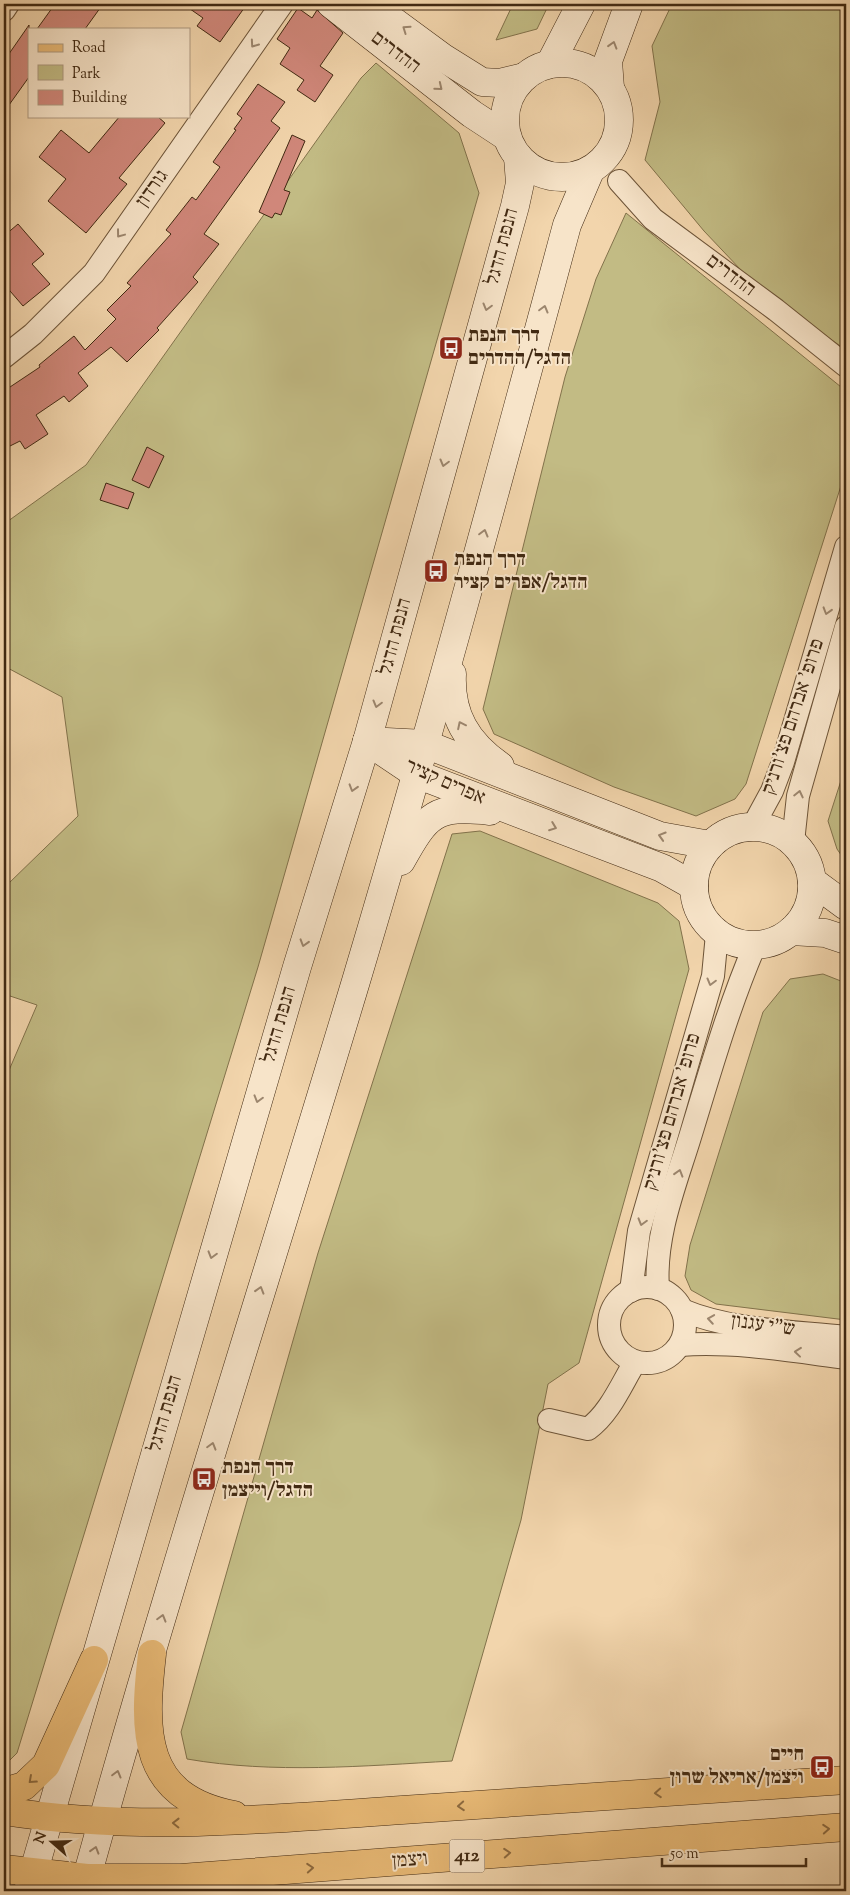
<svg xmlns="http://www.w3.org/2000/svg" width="850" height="1895" viewBox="0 0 850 1895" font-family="'Sorts Mill Goudy','Frank Ruhl Libre',serif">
  <rect width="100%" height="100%" fill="#f2d5ac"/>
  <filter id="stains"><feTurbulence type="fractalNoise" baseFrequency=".004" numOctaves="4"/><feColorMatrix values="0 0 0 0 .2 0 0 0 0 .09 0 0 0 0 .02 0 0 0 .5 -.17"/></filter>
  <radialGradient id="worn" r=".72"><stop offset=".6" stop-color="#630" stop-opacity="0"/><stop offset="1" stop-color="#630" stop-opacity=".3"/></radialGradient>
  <!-- green -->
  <g fill="#c2bb84" stroke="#82724b">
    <polygon points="513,4 549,4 537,29 496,40"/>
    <polygon points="672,4 846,4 846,350 759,289 704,231 645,160 660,102 652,46"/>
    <polygon points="376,63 459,133 479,193 258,967 17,1753 7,1763 4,1764 4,1082 37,1005 4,994 4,902 8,884 78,816 62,697 4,666 4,524 86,465 361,78"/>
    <polygon points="626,213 846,391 846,470 746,784 735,799 696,816 614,787 494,734 483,709 565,377 596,279"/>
    <polygon points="846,765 846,862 837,849 828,821"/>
    <path d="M480,831L658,903L679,921L689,969L579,1363L548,1384L521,1520L452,1761C364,1766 273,1774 187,1759L181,1732L318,1253L452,834Z"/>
    <polygon points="823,974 846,983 846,1320 716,1304 691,1290 685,1276 690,1245 763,1012 790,979"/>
  </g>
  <!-- building -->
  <g fill="#d0877a" stroke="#412912">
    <polygon points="55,4 103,4 85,29 37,29"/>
    <polygon points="183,4 247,4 220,42 197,26 203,18"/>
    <polygon points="298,8 312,18 317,10 343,33 320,66 333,75 315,102 297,90 304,80 280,64 290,48 277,39"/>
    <polygon points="29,25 29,77 4,112 4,61"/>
    <polygon points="258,84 285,102 271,121 280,128 204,234 219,244 193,277 198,282 157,328 159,330 127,362 111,347 78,373 88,386 69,402 64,396 36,415 48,434 25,449 20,441 4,449 4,391 40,367 39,365 74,336 85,350 116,319 107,310 131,286 127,283 171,234 166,230 192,197 196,200 220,167 213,162 236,130 234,129 242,118 237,114"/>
    <polygon points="120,116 157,116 165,123 119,178 127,184 86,233 48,201 66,179 39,157 61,130 89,153"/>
    <polygon points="292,135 305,141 284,190 290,192 281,215 275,213 272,218 259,212"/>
    <polygon points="18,224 44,254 32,264 50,284 23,306 4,284 4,236"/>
    <polygon points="147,447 164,456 149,488 132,480"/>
    <polygon points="106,483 134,493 128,509 100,500"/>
  </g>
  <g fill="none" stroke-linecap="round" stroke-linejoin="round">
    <defs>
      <g id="street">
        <polyline points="4,10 8,4"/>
        <polyline points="619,181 653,219 776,310 846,366"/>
        <polyline points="4,357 33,334 94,273 282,4"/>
        <polyline points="753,826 772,791 783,762 846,547"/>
        <polyline points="793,842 798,796 846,627"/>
        <circle cx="647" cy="1325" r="38"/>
        <path d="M658,1289C654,1236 675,1186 690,1137C710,1072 728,1008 755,945"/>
        <polyline points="631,1291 639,1231 713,976 717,934"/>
        <path d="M682,1310C732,1331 793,1331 846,1337"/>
        <path d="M680,1345C735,1341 792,1351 846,1358"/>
        <path d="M549,1420L588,1429C610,1413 621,1385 635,1362"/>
      </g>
      <g id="secondary">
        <polyline points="331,4 472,114 507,137"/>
        <polyline points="370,4 442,57 482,82 499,83 524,77"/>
        <circle cx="562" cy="120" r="57"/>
        <polyline points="550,64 581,4"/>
        <polyline points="610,88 608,61 629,4"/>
        <path d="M452,674C450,715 467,743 500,766"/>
        <polyline points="367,741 425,744 660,836 710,845"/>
        <polyline points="367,741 416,774 662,868 694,886"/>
        <circle cx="753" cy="886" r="59"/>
        <path d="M401,861C427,814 435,805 490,811"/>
        <polyline points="812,881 846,906"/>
        <polyline points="791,931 825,933 846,940"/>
        <polyline points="28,1891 297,967 367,741 515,206 520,183 518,157"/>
        <path d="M83,1891C167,1586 265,1284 356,981C431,730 499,478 567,225L590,171"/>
      </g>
      <g id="primary">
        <path d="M152,1654C143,1732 141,1797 234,1815"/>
        <polyline points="4,1792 24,1786 46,1765 94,1660"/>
        <path d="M4,1811C136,1832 269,1819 402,1810C550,1800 698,1790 846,1780"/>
        <polyline points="4,1869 87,1878 181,1878 846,1827"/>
      </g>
    </defs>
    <!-- street casing -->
    <use href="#street" stroke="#6d5438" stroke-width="24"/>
    <!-- secondary casing -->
    <use href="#secondary" stroke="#412912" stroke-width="29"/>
    <!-- primary casing -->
    <use href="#primary" stroke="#412912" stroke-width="29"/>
    <!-- street -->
    <use href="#street" stroke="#f7e4c9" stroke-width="22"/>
    <!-- secondary -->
    <use href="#secondary" stroke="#f7e4c9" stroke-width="28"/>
    <!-- primary -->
    <use href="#primary" stroke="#e9ba76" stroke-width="28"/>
  </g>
  <!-- one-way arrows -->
  <defs><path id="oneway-chevron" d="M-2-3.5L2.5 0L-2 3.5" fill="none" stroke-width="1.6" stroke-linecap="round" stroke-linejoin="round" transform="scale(1.25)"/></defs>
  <g stroke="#9c866e">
    <use href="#oneway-chevron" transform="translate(406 29) rotate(-145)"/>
    <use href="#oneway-chevron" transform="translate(254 44) rotate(125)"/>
    <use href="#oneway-chevron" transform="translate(613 45) rotate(-73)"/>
    <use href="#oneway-chevron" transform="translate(439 87) rotate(39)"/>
    <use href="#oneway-chevron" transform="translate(120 234) rotate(127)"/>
    <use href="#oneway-chevron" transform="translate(487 307) rotate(105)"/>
    <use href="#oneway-chevron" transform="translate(544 309) rotate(-75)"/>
    <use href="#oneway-chevron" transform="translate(444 463) rotate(105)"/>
    <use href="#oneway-chevron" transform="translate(484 533) rotate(-75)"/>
    <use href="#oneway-chevron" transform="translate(827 611) rotate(107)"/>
    <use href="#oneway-chevron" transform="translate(377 704) rotate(105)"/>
    <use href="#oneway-chevron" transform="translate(461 725) rotate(-116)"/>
    <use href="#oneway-chevron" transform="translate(353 788) rotate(107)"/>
    <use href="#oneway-chevron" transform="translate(799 794) rotate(-77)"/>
    <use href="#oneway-chevron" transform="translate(553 827) rotate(21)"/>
    <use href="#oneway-chevron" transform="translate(662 836) rotate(-163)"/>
    <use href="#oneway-chevron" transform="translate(304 943) rotate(107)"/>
    <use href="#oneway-chevron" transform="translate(711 982) rotate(105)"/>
    <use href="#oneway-chevron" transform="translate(258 1099) rotate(106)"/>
    <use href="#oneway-chevron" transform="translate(679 1173) rotate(-73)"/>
    <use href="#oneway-chevron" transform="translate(642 1222) rotate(106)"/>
    <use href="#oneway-chevron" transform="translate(212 1255) rotate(106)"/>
    <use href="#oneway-chevron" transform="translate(260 1290) rotate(-73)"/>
    <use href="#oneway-chevron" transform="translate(711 1319) rotate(-171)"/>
    <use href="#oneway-chevron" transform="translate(798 1352) rotate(-174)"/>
    <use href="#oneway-chevron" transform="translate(212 1446) rotate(-74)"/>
    <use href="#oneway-chevron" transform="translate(162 1618) rotate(-74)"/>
    <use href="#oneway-chevron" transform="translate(117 1774) rotate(-75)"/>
    <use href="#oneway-chevron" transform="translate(95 1850) rotate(-73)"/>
  </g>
  <g stroke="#8d6a3f">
    <use href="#oneway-chevron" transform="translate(32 1780) rotate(138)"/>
    <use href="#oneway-chevron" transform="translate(658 1793) rotate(176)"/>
    <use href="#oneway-chevron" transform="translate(461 1806) rotate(176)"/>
    <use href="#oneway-chevron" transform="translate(176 1823) rotate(-179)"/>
    <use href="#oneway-chevron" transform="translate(826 1829) rotate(-4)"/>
    <use href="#oneway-chevron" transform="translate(507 1853) rotate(-4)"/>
    <use href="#oneway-chevron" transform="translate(310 1868) rotate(-4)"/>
  </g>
  <!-- icons -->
  <defs>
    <symbol id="bus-square" viewBox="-11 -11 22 22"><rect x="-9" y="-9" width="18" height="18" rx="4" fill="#8f2418" stroke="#f7e4c9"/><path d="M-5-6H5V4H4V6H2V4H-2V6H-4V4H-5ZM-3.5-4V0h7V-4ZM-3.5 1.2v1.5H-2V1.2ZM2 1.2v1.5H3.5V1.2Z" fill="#fff"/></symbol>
  </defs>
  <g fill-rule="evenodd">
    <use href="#bus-square" x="437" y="334" width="28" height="28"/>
    <use href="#bus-square" x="422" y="557" width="28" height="28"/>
    <use href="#bus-square" x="190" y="1465" width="28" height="28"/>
    <use href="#bus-square" x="808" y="1753" width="28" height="28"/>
  </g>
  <g text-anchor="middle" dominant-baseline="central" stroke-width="4" stroke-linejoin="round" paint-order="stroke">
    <!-- shield labels -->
    <rect fill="#f7e4c9" stroke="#786149" stroke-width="1" x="449.5" y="1839.5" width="35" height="33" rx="4"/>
    <g font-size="19" font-weight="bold" fill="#412912">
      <text x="467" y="1856">412</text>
    </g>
    <!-- street labels -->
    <g font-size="20" fill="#412912" stroke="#f7e4c9">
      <text transform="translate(395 53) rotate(37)">ההדרים</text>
      <text transform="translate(153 189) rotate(-55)">גורדון</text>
      <text transform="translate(503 247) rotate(-75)">הנפת הדגל</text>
      <text transform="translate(730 276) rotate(37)">ההדרים</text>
      <text transform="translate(396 637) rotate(-75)">הנפת הדגל</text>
      <text transform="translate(794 717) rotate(-72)">פרופ' אברהם פצ'ורניק</text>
      <text transform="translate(445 783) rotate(24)">אפרים קציר</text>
      <text transform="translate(280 1025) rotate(-74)">הנפת הדגל</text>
      <text transform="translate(673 1112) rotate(-74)">פרופ' אברהם פצ'ורניק</text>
      <text transform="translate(763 1326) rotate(8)">ש"י עגנון</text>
      <text transform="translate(166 1414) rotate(-74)">הנפת הדגל</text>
      <text transform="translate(410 1861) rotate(-4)">ויצמן</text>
    </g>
    <!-- poi labels -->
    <g font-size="20" font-weight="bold" fill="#412912" stroke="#f7e4c9" text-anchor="start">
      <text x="468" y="336">דרך הנפת<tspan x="468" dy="23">הדגל/ההדרים</tspan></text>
      <text x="454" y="560">דרך הנפת<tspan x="454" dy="23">הדגל/אפרים קציר</tspan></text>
      <text x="222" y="1468">דרך הנפת<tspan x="222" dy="23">הדגל/וייצמן</tspan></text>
      <text x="804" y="1755" text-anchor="end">חיים<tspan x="804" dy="23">ויצמן/אריאל שרון</tspan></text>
    </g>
  </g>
  <!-- margin -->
  <rect width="850" height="1895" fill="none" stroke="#f2d5ac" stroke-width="20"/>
  <rect x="5" y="5" width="840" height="1885" fill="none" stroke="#412912" stroke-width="2.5"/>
  <rect x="10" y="10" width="830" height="1875" fill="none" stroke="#412912"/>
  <!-- legend -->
  <rect x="28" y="28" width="162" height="90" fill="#f7e4c9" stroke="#ae9980"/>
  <rect x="38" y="44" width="25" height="8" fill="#e9ba76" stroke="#ae9980"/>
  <text x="72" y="52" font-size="15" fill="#412912">Road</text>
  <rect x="38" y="65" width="25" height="15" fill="#c2bb84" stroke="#ae9980"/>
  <text x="72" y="78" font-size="15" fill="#412912">Park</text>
  <rect x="38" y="90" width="25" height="15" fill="#d0877a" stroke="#ae9980"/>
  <text x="72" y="102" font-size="15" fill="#412912">Building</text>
  <!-- north arrow -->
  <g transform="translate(52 1842) rotate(290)" stroke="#f7e4c9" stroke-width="4" paint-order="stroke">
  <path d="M0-4L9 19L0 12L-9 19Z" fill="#412912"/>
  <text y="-8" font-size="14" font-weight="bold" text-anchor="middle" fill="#412912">N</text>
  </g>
  <!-- scale -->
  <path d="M662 1858v8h144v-8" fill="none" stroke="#412912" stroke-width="2.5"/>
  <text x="670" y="1858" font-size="15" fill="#412912" stroke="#f7e4c9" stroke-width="4" paint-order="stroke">50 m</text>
  <rect width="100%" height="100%" filter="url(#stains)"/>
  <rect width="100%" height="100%" fill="url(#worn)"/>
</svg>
